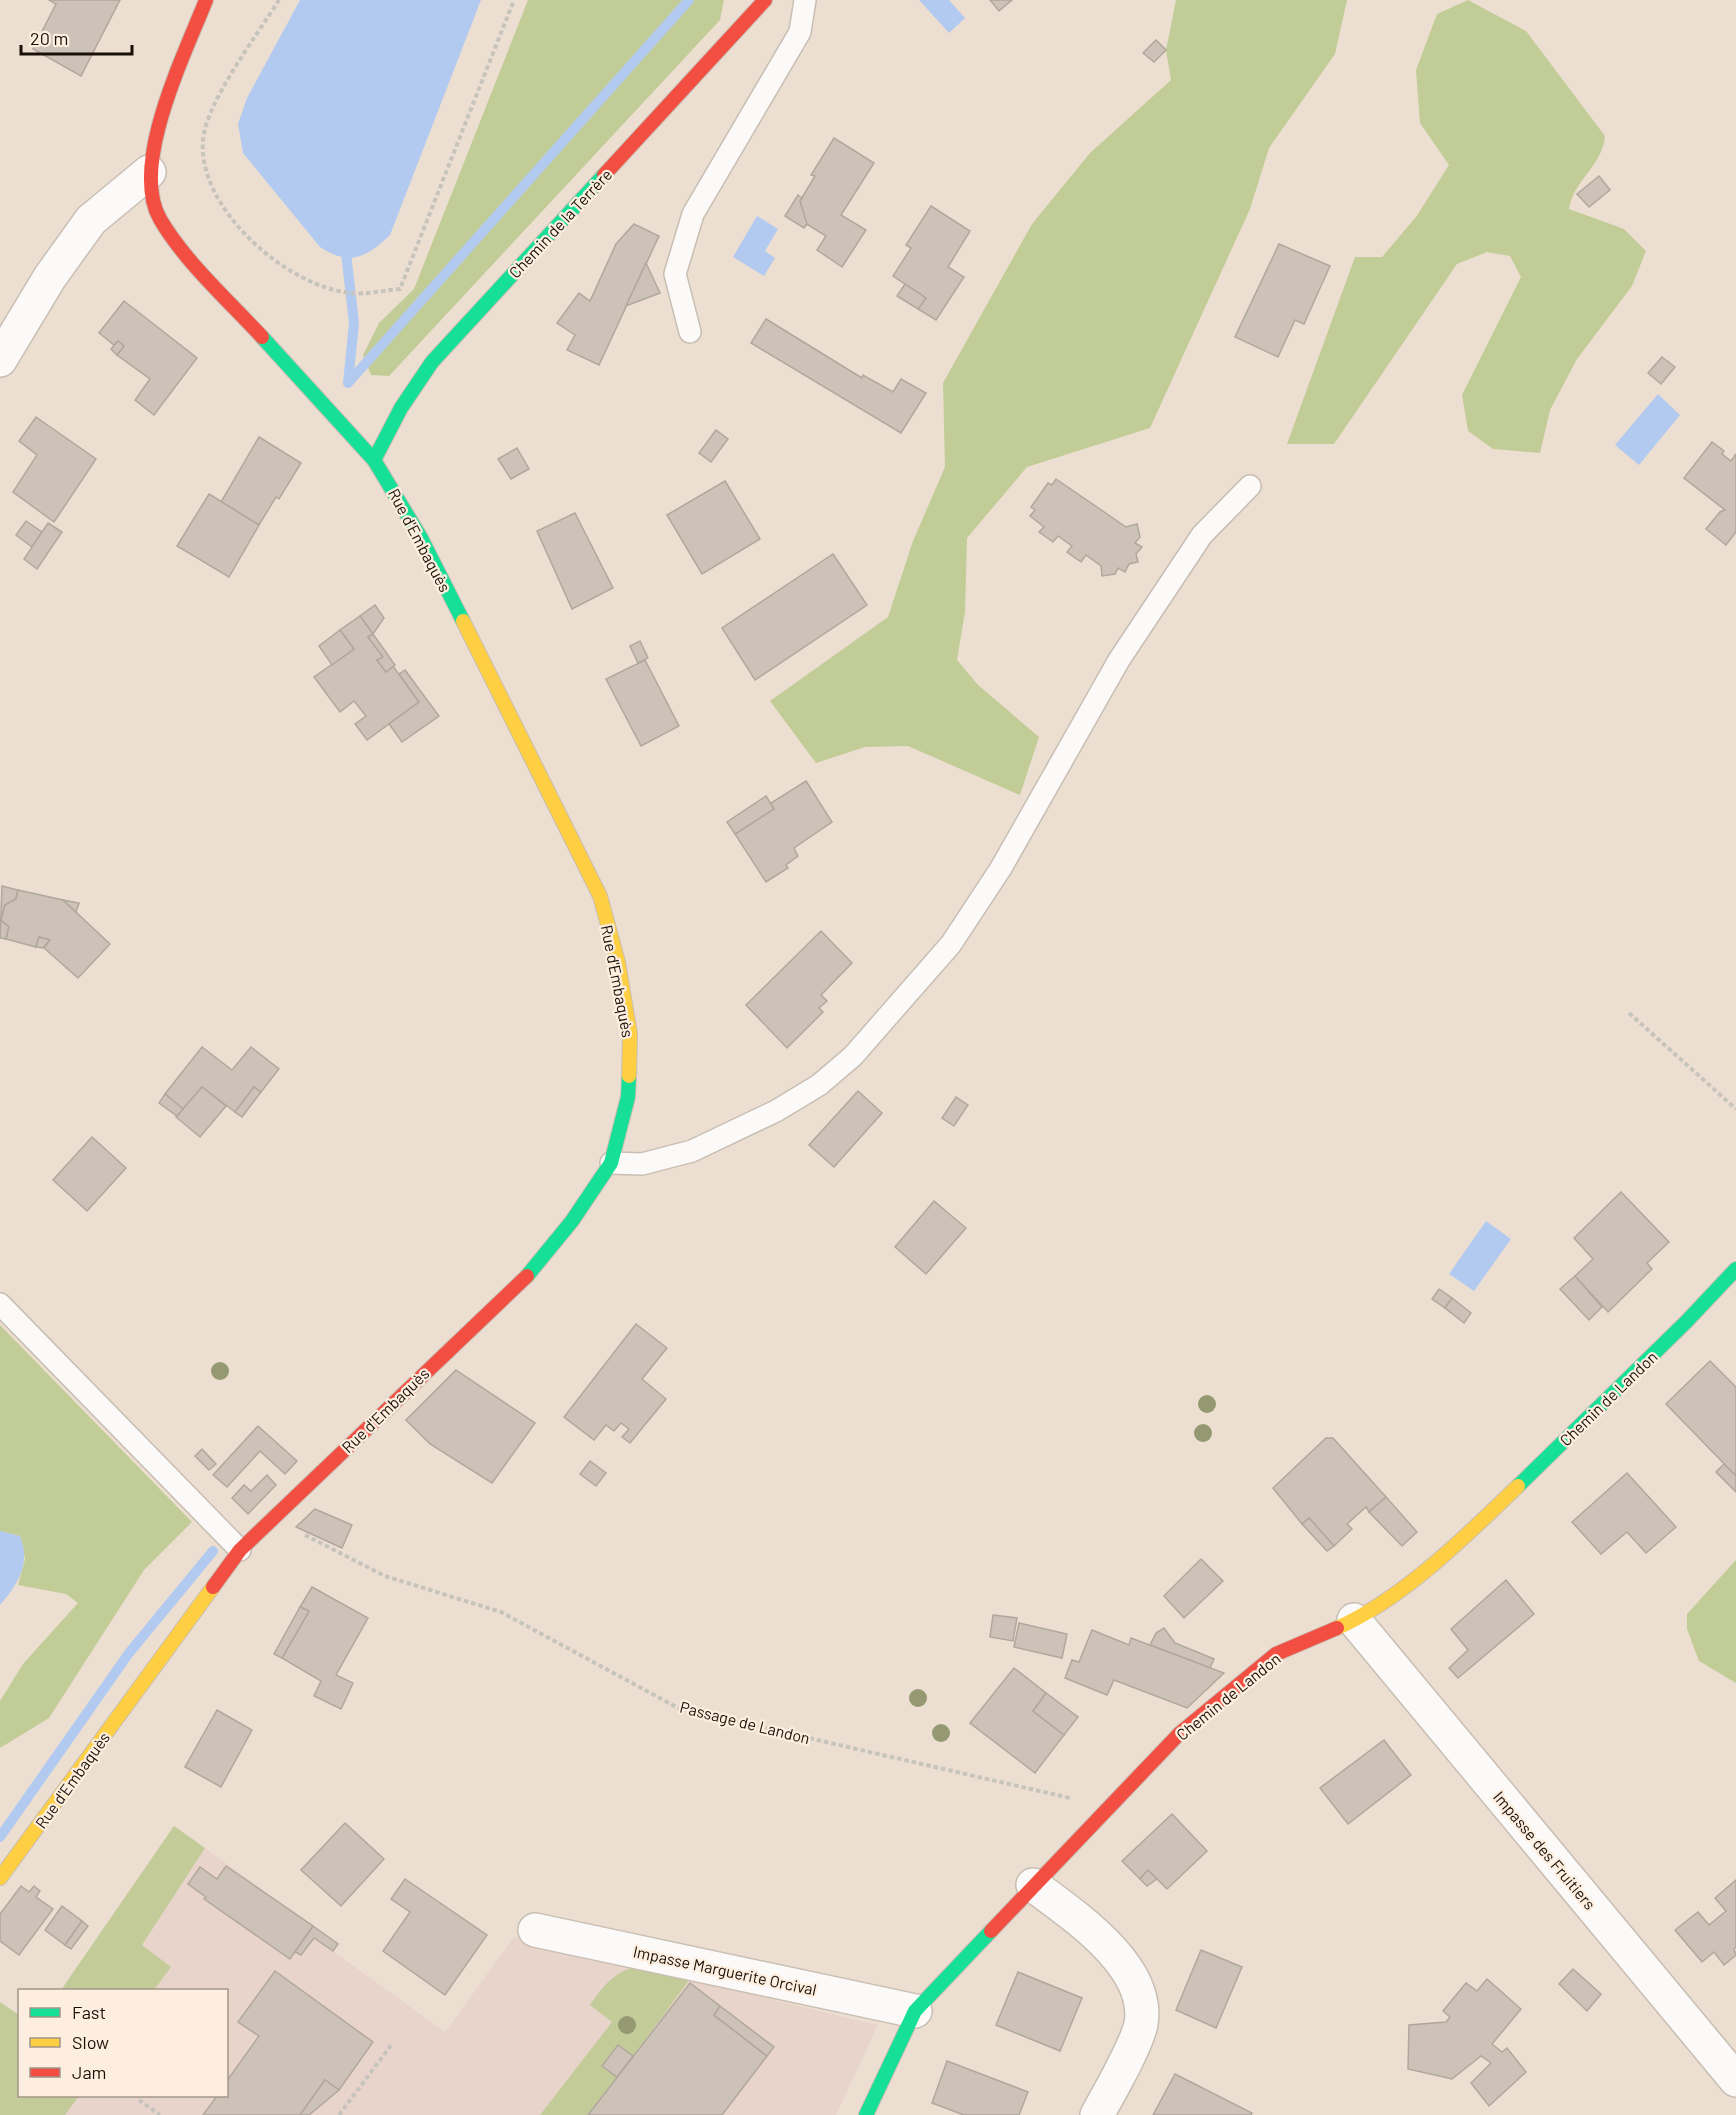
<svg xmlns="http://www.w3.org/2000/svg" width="1736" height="2115" viewBox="0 0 1736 2115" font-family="Barlow,sans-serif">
  <rect width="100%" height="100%" fill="#ecdfd1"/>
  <!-- education -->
  <polygon fill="#e9d4cb" points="174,1826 338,1944 333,1951 445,2032 514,1937 878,2025 836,2115 0,2115 20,2096 226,2096 226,1990 61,1990"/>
  <!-- green -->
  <g fill="#c3cc99">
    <polygon points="174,1826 205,1848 142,1945 171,1967 154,1990 61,1990"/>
    <path d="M631,1968H655L693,1975L633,2056L618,2045L602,2066L617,2077L588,2115H540L612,2022L590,2005C601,1989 612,1974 631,1968Z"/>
    <polygon points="0,2002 19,2015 20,2096 79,2096 65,2115 0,2115"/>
  </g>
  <!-- forest -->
  <g fill="#c2cc96">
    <polygon points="528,0 724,0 720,20 389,376 371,375 363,355 379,323 414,289"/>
    <polygon points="1176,0 1347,0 1335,54 1269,148 1250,209 1150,428 1027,467 967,538 965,612 957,660 978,685 1039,737 1020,795 908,746 865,747 816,763 770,701 888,617 913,541 945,467 943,383 1032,224 1090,153 1171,80 1166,50"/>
    <path d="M1468,0L1526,31L1605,136C1603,165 1573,181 1569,209L1624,229L1646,251L1632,286L1577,359L1550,410L1540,453L1493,449L1468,431L1462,395L1521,277L1510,256L1487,252L1457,264L1334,444H1287L1355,257H1382L1416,217L1449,165L1420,123L1416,70L1437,14Z"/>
    <polygon points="0,1325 192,1522 144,1570 49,1718 0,1748 0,1701 23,1664 78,1603 66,1594 18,1585 25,1559 20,1536 0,1531"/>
    <polygon points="1736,1560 1736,1683 1699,1661 1687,1629 1687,1614"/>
  </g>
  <!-- water -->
  <g fill="#b3caf0">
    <path d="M300,0H481L390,235C367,257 350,267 320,247L243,153L238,124L247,98Z"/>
    <polygon points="919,0 949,0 965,18 949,33"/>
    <polygon points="757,216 778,229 765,251 775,258 764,276 733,257"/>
    <polygon points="1658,394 1680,415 1639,465 1615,445"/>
    <polygon points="1486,1221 1511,1239 1474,1291 1449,1274"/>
    <path d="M0,1531L20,1536C31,1564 18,1584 0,1605Z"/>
  </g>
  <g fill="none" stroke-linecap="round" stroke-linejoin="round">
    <!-- stream -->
    <g stroke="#b3caf0" stroke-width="10">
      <polyline points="345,244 354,323 348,383 689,0"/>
      <polyline points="0,1837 129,1653 213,1551"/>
    </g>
  </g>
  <!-- building -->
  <g fill="#ccc2b7" stroke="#b1a79c" stroke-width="1.5">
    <polygon points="49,0 120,0 81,76 33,49 56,4"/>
    <polygon points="990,0 1012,0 999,11"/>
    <polygon points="1156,40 1166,50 1154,62 1143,53"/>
    <polygon points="834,138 874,163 841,215 866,230 842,267 817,250 826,236 805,223 800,201 815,176 811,175"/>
    <polygon points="1599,176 1610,190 1589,207 1577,194"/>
    <polygon points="798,195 802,198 800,201 807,224 804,228 785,216"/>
    <polygon points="931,206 970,231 948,267 964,277 936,320 918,309 926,298 893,276 911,248 906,245"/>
    <polygon points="634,224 659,236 599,365 567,350 575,335 557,323 579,293 590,301 616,244"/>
    <polygon points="1279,244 1330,266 1304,324 1295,320 1278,357 1235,337"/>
    <polygon points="646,263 660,293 626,306"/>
    <polygon points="905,284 926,298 918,309 897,296"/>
    <polygon points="124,301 197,358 154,415 135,400 150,379 117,355 124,346 118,341 114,345 99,333"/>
    <polygon points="766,319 862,378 863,375 893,392 901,379 926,393 901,433 751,343"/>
    <polygon points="118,341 124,346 117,355 111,349"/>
    <polygon points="1662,357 1675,367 1661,384 1648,373"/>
    <polygon points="36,417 96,459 54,522 13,492 37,455 19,441"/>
    <polygon points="716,430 728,439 711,462 699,453"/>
    <polygon points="259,437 301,463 279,499 276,497 259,525 221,502"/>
    <polygon points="1712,442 1724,451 1722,454 1731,461 1736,454 1736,532 1726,545 1706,529 1720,512 1725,510 1684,478"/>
    <polygon points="517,448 529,469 511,479 498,459"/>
    <polygon points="1056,479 1126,527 1137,524 1140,537 1135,543 1142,547 1136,554 1138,562 1129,564 1125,572 1118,568 1115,574 1102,576 1101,566 1086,555 1081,562 1067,552 1072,546 1058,536 1053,542 1039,532 1044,527 1030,516 1035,510 1031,507 1048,483 1052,485"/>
    <polygon points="725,481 760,539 702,574 667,515"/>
    <polygon points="209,494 259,525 229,577 177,546"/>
    <polygon points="575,513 613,588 572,609 537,531"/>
    <polygon points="26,521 42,532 32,547 16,535"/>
    <polygon points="48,523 62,532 37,569 24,559"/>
    <polygon points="833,554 867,605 755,680 722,628"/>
    <polygon points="375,605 384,618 373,634 360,616"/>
    <polygon points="360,616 373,634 368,637 383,657 377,660 386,672 393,666 419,702 367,740 355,724 366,716 354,701 340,712 314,677 354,649 340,630"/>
    <polygon points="340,630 354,649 332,665 319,646"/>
    <polygon points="373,634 395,665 386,672 377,660 383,657 368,637"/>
    <polygon points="640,641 648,658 638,663 630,646"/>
    <polygon points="645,660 679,726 641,746 606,679"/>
    <polygon points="405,670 439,716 402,742 389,724 419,702 399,674"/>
    <polygon points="806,781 832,822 794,848 798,856 786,865 788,868 766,882 735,834 774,809 771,803"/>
    <polygon points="766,796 774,809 735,834 727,822"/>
    <polygon points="2,886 18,890 16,899 5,905 1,920 9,927 6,939 0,938"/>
    <polygon points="18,890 63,900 110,944 78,978 44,948 50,940 39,937 36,947 6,939 9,927 1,920 5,905 16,899"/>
    <polygon points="63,900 79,903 76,912"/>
    <polygon points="821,931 852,963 821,995 827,1001 819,1008 823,1012 787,1048 746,1005"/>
    <polygon points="39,937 50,940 43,948 36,947"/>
    <polygon points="202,1047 232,1070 251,1047 279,1069 261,1092 254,1087 235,1112 202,1087 183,1109 165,1094"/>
    <polygon points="202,1087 226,1106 200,1137 176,1117"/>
    <polygon points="254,1087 261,1092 242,1117 235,1112"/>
    <polygon points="858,1091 882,1113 834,1167 809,1145"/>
    <polygon points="165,1094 183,1109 177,1116 159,1103"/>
    <polygon points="956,1097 968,1105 954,1126 942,1118"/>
    <polygon points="92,1137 126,1168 87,1211 53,1180"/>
    <polygon points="1621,1192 1669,1242 1647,1263 1652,1269 1608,1312 1575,1276 1593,1259 1574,1238"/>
    <polygon points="934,1201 966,1228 926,1274 895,1247"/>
    <polygon points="1575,1276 1602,1307 1589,1320 1560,1289"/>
    <polygon points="1439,1289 1452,1298 1445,1308 1432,1299"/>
    <polygon points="1452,1298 1471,1313 1464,1323 1445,1308"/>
    <polygon points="636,1324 667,1348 642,1379 666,1399 630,1443 622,1437 629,1429 621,1423 614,1431 606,1425 594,1440 564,1417"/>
    <polygon points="1710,1361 1736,1387 1736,1476 1666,1404"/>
    <polygon points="456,1370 535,1423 492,1483 430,1444 406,1420"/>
    <polygon points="258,1426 297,1461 285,1474 260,1451 227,1487 213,1475"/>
    <polygon points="1326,1438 1333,1438 1386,1497 1369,1512 1366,1507 1347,1524 1352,1529 1334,1546 1309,1518 1302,1524 1273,1488"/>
    <polygon points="202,1449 216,1464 209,1470 195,1456"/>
    <polygon points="590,1461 606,1473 596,1486 580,1474"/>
    <polygon points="1724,1464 1736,1476 1736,1492 1716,1472"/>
    <polygon points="1627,1473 1676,1527 1646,1553 1627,1532 1601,1554 1572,1522"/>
    <polygon points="267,1475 276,1485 248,1514 232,1498 244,1485 251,1491"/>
    <polygon points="1386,1497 1417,1532 1402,1546 1369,1512"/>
    <polygon points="315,1509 352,1525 342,1548 296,1527"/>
    <polygon points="1309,1518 1334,1546 1327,1551 1302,1524"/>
    <polygon points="1201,1559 1223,1581 1184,1618 1164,1596"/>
    <polygon points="1506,1580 1534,1614 1458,1678 1449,1668 1468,1650 1451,1629"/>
    <polygon points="312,1587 368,1618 336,1675 353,1683 341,1709 314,1696 321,1681 282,1658 309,1611 300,1607"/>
    <polygon points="300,1607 309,1611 282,1658 274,1654"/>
    <polygon points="993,1615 1017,1618 1013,1641 990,1637"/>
    <polygon points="1019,1623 1067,1634 1062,1658 1014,1647"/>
    <polygon points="1164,1628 1175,1643 1214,1659 1210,1668 1150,1645 1156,1633"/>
    <polygon points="1092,1630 1129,1645 1131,1638 1224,1673 1187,1708 1114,1680 1107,1695 1065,1678 1072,1660 1079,1662"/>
    <polygon points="1014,1668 1046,1693 1033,1711 1064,1735 1035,1773 970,1723"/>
    <polygon points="1046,1693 1078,1717 1064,1735 1033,1711"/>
    <polygon points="217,1710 252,1730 221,1787 185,1767"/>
    <polygon points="1384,1740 1411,1775 1348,1824 1320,1788"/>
    <polygon points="1172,1814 1207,1851 1167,1889 1148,1870 1140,1879 1122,1861"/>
    <polygon points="345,1823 384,1859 341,1906 301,1870"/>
    <polygon points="226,1866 313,1926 290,1959 204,1899 206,1897 188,1884 200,1867 217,1879"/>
    <polygon points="1148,1870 1157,1879 1147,1886 1140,1879"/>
    <polygon points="405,1879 487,1935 445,1995 383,1951 410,1912 391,1899"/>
    <polygon points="1736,1880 1736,1947 1734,1949 1736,1955 1724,1965 1714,1952 1702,1962 1675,1930 1698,1912 1709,1925 1726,1911 1715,1898"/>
    <polygon points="21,1886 29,1892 34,1886 40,1891 36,1897 53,1909 19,1955 0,1941 0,1914"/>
    <polygon points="62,1906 82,1921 65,1945 45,1930"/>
    <polygon points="82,1921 88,1926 71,1949 65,1945"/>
    <polygon points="313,1926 338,1944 333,1951 314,1938 301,1955 295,1952"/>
    <polygon points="1201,1950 1242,1967 1216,2028 1176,2010"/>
    <polygon points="1573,1969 1601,1994 1587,2011 1559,1984"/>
    <polygon points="275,1971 373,2042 339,2090 325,2080 300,2115 203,2115 217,2096 226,2096 226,2082 259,2036 238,2022"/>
    <polygon points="1018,1972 1082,1998 1060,2051 996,2025"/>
    <polygon points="1487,1979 1521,2009 1492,2044 1502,2052 1507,2048 1526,2072 1489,2106 1471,2083 1491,2063 1481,2056 1452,2079 1408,2069 1409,2025 1446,2022 1450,2017 1443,2011 1466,1983 1477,1991"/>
    <polygon points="690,1983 720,2006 714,2015 767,2056 722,2115 588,2115"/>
    <polygon points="720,2006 774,2047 767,2056 714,2015"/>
    <polygon points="618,2045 633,2056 617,2077 602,2066"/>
    <polygon points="947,2061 1028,2092 1019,2115 964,2115 932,2103"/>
    <polygon points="1175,2074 1252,2113 1251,2115 1153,2115"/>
    <polygon points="325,2080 339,2090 309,2115 300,2115"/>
  </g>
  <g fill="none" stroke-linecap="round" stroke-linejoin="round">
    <defs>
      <g id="lane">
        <polyline points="690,332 675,274 693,214 800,32 805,0"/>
        <polyline points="611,1163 642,1164 692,1151 776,1111 819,1085 853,1056 951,944 1001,868 1119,660 1202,535 1250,486"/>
        <polyline points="0,1304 240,1550"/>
      </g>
      <g id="street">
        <polyline points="0,360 50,277 91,220 149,172"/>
        <polyline points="1354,1620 1736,2080"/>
        <path d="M1033,1885C1073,1915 1151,1966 1141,2024C1136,2047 1109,2093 1097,2115"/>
        <polyline points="535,1930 915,2011"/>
      </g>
      <g id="fast">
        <polyline points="262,337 374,460 421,538 463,621"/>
        <polyline points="374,460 401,408 432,362 604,175"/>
        <polyline points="527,1276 572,1221 611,1163 628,1097 629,1076"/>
        <polyline points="1518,1486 1686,1322 1736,1269"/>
        <polyline points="866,2115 915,2011 991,1931"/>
      </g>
      <g id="slow">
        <polyline points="463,621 600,896 618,962 630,1034 629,1076"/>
        <path d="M1337,1628C1403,1599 1466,1536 1518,1486"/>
        <polyline points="0,1878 213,1587"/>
      </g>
      <g id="jam">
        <path d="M206,0C185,54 129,165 160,219C185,262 228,300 262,337"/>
        <polyline points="604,175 765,0"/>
        <polyline points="213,1587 240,1550 527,1276"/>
        <polyline points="991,1931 1179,1734 1276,1654 1337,1628"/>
      </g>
    </defs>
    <!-- lane casing -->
    <use href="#lane" stroke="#c8beb3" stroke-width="24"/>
    <!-- street casing -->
    <use href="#street" stroke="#c8beb3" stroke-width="36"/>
    <!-- fast casing -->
    <use href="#fast" stroke="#c8beb3" stroke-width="16"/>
    <!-- slow casing -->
    <use href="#slow" stroke="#c8beb3" stroke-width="16"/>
    <!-- jam casing -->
    <use href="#jam" stroke="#c8beb3" stroke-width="16"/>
    <!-- path -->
    <g stroke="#c7c3bd" stroke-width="4" stroke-dasharray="4.5 3" stroke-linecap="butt">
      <path d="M279,0C258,34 206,102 203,140C197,208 286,286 350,293C366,295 385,290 400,289L514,0"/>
      <polyline points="1629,1013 1736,1109"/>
      <polyline points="305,1535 385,1576 501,1612 678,1708 1070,1798"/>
      <polyline points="139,2100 160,2115"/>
      <polyline points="339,2115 392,2044"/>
    </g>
    <!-- lane -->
    <use href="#lane" stroke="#fcfaf8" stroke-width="21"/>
    <!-- street -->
    <use href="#street" stroke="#fcfaf8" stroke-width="33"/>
    <!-- fast -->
    <use href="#fast" stroke="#16e098" stroke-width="14"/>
    <!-- slow -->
    <use href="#slow" stroke="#ffcf43" stroke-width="14"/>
    <!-- jam -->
    <use href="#jam" stroke="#f24e42" stroke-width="14"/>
  </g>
  <!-- trees -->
  <g fill="#959971">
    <circle cx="220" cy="1371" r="9"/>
    <circle cx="1207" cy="1404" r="9"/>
    <circle cx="1203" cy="1433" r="9"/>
    <circle cx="918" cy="1698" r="9"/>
    <circle cx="941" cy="1733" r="9"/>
    <circle cx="627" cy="2025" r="9"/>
  </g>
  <g text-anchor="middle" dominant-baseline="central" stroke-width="4.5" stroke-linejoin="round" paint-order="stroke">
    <!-- street labels -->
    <g font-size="16" fill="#191108" stroke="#fdeedf">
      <text transform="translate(560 223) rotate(-47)">Chemin de la Terrère</text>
      <text transform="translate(420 540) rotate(62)">Rue d'Embaquès</text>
      <text transform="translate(618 981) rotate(79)">Rue d'Embaquès</text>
      <text transform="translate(1608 1398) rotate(-44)">Chemin de Landon</text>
      <text transform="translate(385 1410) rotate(-44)">Rue d'Embaquès</text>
      <text transform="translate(1228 1696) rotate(-39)">Chemin de Landon</text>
      <text transform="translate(745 1722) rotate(14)">Passage de Landon</text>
      <text transform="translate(72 1780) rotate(-54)">Rue d'Embaquès</text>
      <text transform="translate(1545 1850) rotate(50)">Impasse des Fruitiers</text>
      <text transform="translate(725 1970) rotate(12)">Impasse Marguerite Orcival</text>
    </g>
  </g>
  <!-- legend -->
  <rect x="18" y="1989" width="210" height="108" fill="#fdeedf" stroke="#a29689" stroke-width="1.5"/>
  <rect x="30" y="2008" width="30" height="9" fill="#16e098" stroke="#a29689" stroke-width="1.5"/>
  <text x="72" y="2019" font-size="18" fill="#191108">Fast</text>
  <rect x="30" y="2038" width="30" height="9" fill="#ffcf43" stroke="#a29689" stroke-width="1.5"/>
  <text x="72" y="2049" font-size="18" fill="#191108">Slow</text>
  <rect x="30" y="2068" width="30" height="9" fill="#f24e42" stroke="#a29689" stroke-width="1.5"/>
  <text x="72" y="2079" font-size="18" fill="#191108">Jam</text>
  <!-- scale -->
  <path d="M21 45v9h111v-9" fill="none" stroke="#191108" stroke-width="3"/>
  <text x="30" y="45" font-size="18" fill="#191108" stroke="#fdeedf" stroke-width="4.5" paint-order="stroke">20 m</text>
</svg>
